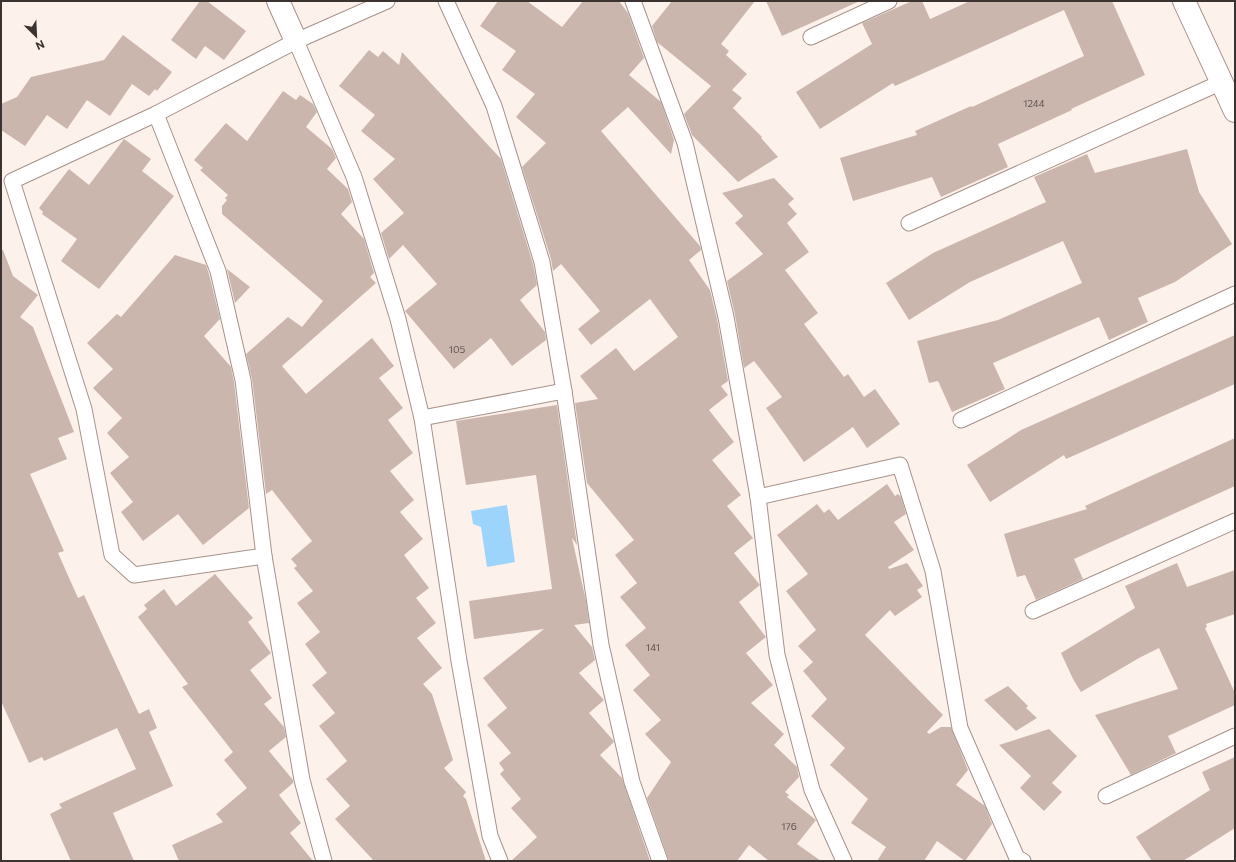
<svg xmlns="http://www.w3.org/2000/svg" width="1236" height="862" viewBox="0 0 1236 862" font-family="Commissioner,sans-serif">
  <rect width="100%" height="100%" fill="#fdf1eb"/>
  <!-- water -->
  <polygon fill="#9dd4fc" points="507,505 515,562 487,567 481,527 473,524 471,511"/>
  <!-- building -->
  <g fill="#cbb6ae">
    <polygon points="200,1 207,1 246,31 224,60 205,46 196,59 171,40"/>
    <polygon points="498,1 527,1 562,27 583,1 619,1 628,13 644,58 629,75 661,102 674,140 671,154 628,107 601,131 700,246 701,250 689,260 710,290 717,319 728,381 721,386 728,395 709,410 734,442 712,460 741,495 727,506 753,538 734,553 760,585 739,602 766,637 746,653 773,685 751,703 784,734 774,745 797,767 799,777 785,792 789,795 787,797 816,820 797,844 821,861 769,861 749,845 737,861 669,861 647,798 671,762 645,734 661,720 633,690 650,675 625,645 646,628 620,597 637,583 615,555 634,540 587,483 575,403 598,399 580,376 616,348 634,371 678,337 650,299 591,345 578,329 600,311 561,264 553,271 551,259 522,167 546,143 516,117 535,94 502,70 516,51 480,26"/>
    <polygon points="672,1 755,1 721,44 729,51 726,55 747,74 732,90 742,98 733,108 762,137 761,138 778,157 738,182 692,135 684,114 711,86 657,42 652,26"/>
    <polygon points="766,1 860,1 782,36"/>
    <polygon points="912,1 922,1 930,19 970,1 1112,1 1145,75 1071,109 1072,110 998,144 1008,167 941,197 932,177 853,201 840,158 917,135 915,131 971,106 972,107 1084,56 1064,10 895,86 893,83 820,129 796,92 872,44 862,23"/>
    <polygon points="123,35 172,72 157,91 155,89 149,96 132,84 110,116 87,100 67,129 47,115 25,146 1,130 1,104 17,97 31,77 104,60"/>
    <polygon points="369,50 378,57 383,51 399,65 402,52 501,159 533,264 537,285 520,300 545,332 546,340 512,366 491,338 454,369 405,311 437,284 403,245 389,259 381,233 404,213 373,179 395,159 361,131 375,115 339,86"/>
    <polygon points="283,91 296,100 300,95 313,104 317,112 306,127 332,149 336,158 327,169 348,189 352,202 341,214 364,239 374,273 370,277 376,283 282,366 306,394 372,338 394,366 379,378 403,408 388,420 413,453 390,471 414,500 400,512 423,539 404,555 429,588 416,598 436,623 417,638 442,668 423,684 432,694 453,760 444,768 466,792 463,796 466,799 486,861 374,861 335,819 350,806 326,779 347,761 319,726 335,713 312,685 327,673 305,644 320,632 297,603 313,591 294,568 297,566 291,559 312,541 272,490 266,494 252,379 246,354 288,317 302,327 323,301 222,214 222,206 227,200 225,198 228,195 200,170 203,168 194,160 226,123 247,141"/>
    <polygon points="124,139 151,159 142,171 174,196 99,289 61,261 77,239 42,214 43,212 39,208 69,169 89,185"/>
    <polygon points="1187,149 1199,192 1232,244 1175,282 1138,298 1148,322 1109,340 1099,317 993,363 1005,389 952,412 938,381 929,383 917,341 998,320 1082,283 1063,241 970,282 909,320 886,283 933,253 1046,202 1034,177 1087,154 1095,173"/>
    <polygon points="774,178 794,199 788,204 797,214 787,223 809,252 785,270 818,313 804,324 844,377 848,374 864,397 875,389 900,424 867,448 853,427 804,462 766,408 782,397 754,361 744,368 735,315 727,281 763,254 735,223 743,216 722,193"/>
    <polygon points="1,250 3,250 13,276 38,295 20,317 33,327 74,432 58,438 67,459 30,474 64,551 58,553 78,598 84,595 139,714 149,709 157,728 149,732 173,786 113,813 134,861 71,861 50,814 62,808 59,804 136,769 117,728 44,761 42,757 29,763 1,701"/>
    <polygon points="175,255 206,265 209,274 220,319 204,336 231,367 234,382 249,508 203,545 178,514 143,541 121,512 133,502 110,473 129,457 107,433 122,418 93,388 113,369 87,343 117,314 121,317"/>
    <polygon points="227,269 250,287 235,303"/>
    <polygon points="1235,335 1235,384 1066,459 1064,455 990,502 967,465 1021,430"/>
    <polygon points="557,405 577,545 572,538 586,601 589,623 574,625 592,647 595,660 579,673 604,700 589,713 613,740 614,742 600,755 622,778 650,861 511,861 537,837 511,808 521,799 500,774 504,770 499,763 511,753 487,725 507,708 483,678 544,629 474,639 469,601 552,589 536,475 466,485 456,421"/>
    <polygon points="1235,438 1235,486 1074,559 1083,579 1036,600 1025,575 1017,577 1004,534 1087,509 1085,506"/>
    <polygon points="887,484 895,496 898,494 901,497 906,514 894,522 914,550 888,567 889,569 907,563 923,586 917,590 922,597 895,616 890,610 865,635 943,715 927,732 929,734 941,727 951,727 968,770 956,785 985,806 992,824 965,861 937,841 924,861 877,861 886,847 851,823 868,799 830,765 845,748 811,716 827,699 803,671 813,662 798,646 816,630 786,591 808,574 777,535 817,504 824,513 829,509 838,520"/>
    <polygon points="1177,563 1187,587 1235,570 1235,614 1206,624 1207,627 1205,628 1235,693 1235,705 1168,736 1176,753 1131,775 1095,715 1178,689 1159,648 1139,658 1081,692 1073,679 1061,653 1135,608 1125,586"/>
    <polygon points="215,574 253,618 248,622 271,653 250,670 272,698 264,704 284,727 286,737 269,751 293,780 293,783 279,795 301,823 290,833 313,861 179,861 172,845 223,822 216,814 247,788 224,760 233,752 182,687 188,684 138,617 147,609 144,605 164,589 176,606"/>
    <polygon points="1008,686 1028,706 1026,708 1037,718 1016,731 984,700"/>
    <polygon points="1049,729 1077,756 1052,783 1062,792 1044,811 1020,788 1031,776 999,745"/>
    <polygon points="1235,757 1235,828 1183,861 1152,861 1136,837 1210,790 1202,772"/>
  </g>
  <g fill="none" stroke-linecap="round" stroke-linejoin="round">
    <defs>
      <g id="lane">
        <polyline points="446,1 494,106 542,262 564,391 601,645 632,782 660,861"/>
        <polyline points="633,1 685,143 726,317 758,497 777,655 812,790 844,861"/>
        <polyline points="811,37 889,1"/>
        <polyline points="296,41 354,177 398,319 422,418 459,661 490,836 500,861"/>
        <polyline points="156,114 12,181 84,409 112,555 134,575 264,556"/>
        <polyline points="909,223 1222,82"/>
        <polyline points="422,418 564,391"/>
        <polyline points="961,420 1235,294"/>
        <polyline points="758,497 900,465 933,571 960,728 1017,858 1023,861"/>
        <polyline points="1033,611 1235,521"/>
        <polyline points="1106,796 1235,736"/>
        <polyline points="324,861 302,780 264,556 243,380 218,271 156,114 296,41 387,1"/>
      </g>
      <polyline id="street" points="278,1 296,41"/>
      <polyline id="secondary" points="1184,1 1235,111"/>
    </defs>
    <!-- lane casing -->
    <use href="#lane" stroke="#a5928a" stroke-width="17"/>
    <!-- street casing -->
    <use href="#street" stroke="#a5928a" stroke-width="24"/>
    <!-- secondary casing -->
    <use href="#secondary" stroke="#a5928a" stroke-width="24"/>
    <!-- lane -->
    <use href="#lane" stroke="#fff" stroke-width="15"/>
    <!-- street -->
    <use href="#street" stroke="#fff" stroke-width="22"/>
    <!-- secondary -->
    <use href="#secondary" stroke="#fff" stroke-width="22"/>
  </g>
  <g text-anchor="middle" dominant-baseline="central" stroke-width="3" stroke-linejoin="round" paint-order="stroke">
    <!-- number labels -->
    <g font-size="10" fill="#5f5450">
      <text x="1034" y="103">1244</text>
      <text x="457" y="349">105</text>
      <text x="653" y="647">141</text>
      <text x="789" y="826">176</text>
    </g>
  </g>
  <!-- border -->
  <rect width="1236" height="862" fill="none" stroke="#3b3330" stroke-width="4"/>
  <!-- north arrow -->
  <g transform="translate(36 36) rotate(156)" stroke="#fdf1eb" stroke-width="3" paint-order="stroke">
  <path d="M0-3L7 15L0 10L-7 15Z" fill="#3b3330"/>
  <text y="-6" font-size="11" font-weight="bold" text-anchor="middle" fill="#3b3330">N</text>
  </g>
</svg>
